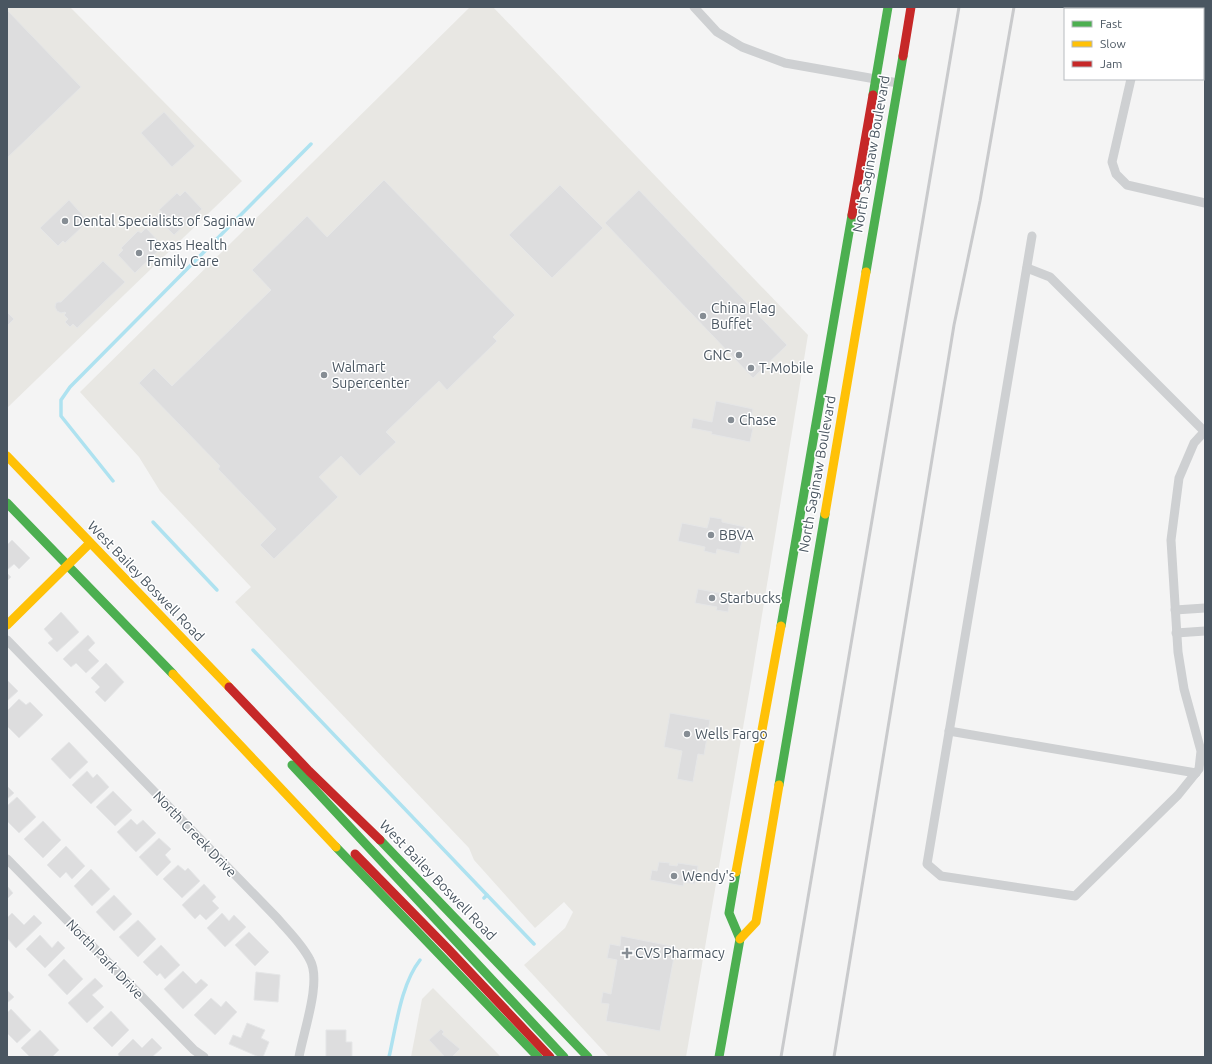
<svg xmlns="http://www.w3.org/2000/svg" width="1212" height="1064" viewBox="0 0 1212 1064" font-family="Ubuntu,sans-serif">
  <rect width="100%" height="100%" fill="#f4f4f4"/>
  <!-- commercial -->
  <g fill="#e8e7e3">
    <polygon points="7,7 70,7 242,181 7,408"/>
    <polygon points="470,7 493,7 808,335 752,676 686,1057 609,1057 524,965 565,928 573,912 564,902 535,928 474,860 469,848 235,602 251,587 160,491 139,457 80,392"/>
    <polygon points="433,988 501,1057 411,1057 422,999"/>
  </g>
  <g fill="none" stroke-linecap="round" stroke-linejoin="round">
    <!-- stream -->
    <g stroke="#aee2f0" stroke-width="3.5">
      <polyline points="113,481 61,416 61,400 70,387 311,144"/>
      <polyline points="153,522 217,590"/>
      <polyline points="253,650 487,895 484,898"/>
      <polyline points="487,895 534,944"/>
      <path d="M389,1057C396,1027 401,984 420,960"/>
    </g>
  </g>
  <!-- building -->
  <g fill="#ddddde" stroke="#e5e6e7">
    <polygon points="7,10 81,87 7,158"/>
    <polygon points="164,112 195,146 172,167 141,133"/>
    <polygon points="384,180 515,315 493,337 497,341 447,390 439,381 386,432 396,442 360,476 341,456 319,477 338,497 274,559 260,545 276,529 218,469 220,466 139,383 154,368 172,386 271,290 252,270 307,216 327,237"/>
    <polygon points="560,185 603,228 552,278 509,235"/>
    <polygon points="639,190 787,345 753,378 605,223"/>
    <polygon points="185,191 202,209 174,235 156,217 162,212 159,210 177,193 180,196"/>
    <polygon points="69,200 86,219 81,224 83,226 65,243 63,241 58,246 40,228"/>
    <polygon points="146,228 163,246 135,273 118,255 123,250 121,248 138,231 141,233"/>
    <polygon points="103,261 125,282 77,328 73,324 70,327 65,322 68,319 64,315 66,313 65,312 61,313 57,311 55,307 56,303 58,302 61,302"/>
    <polygon points="7,312 14,319 7,326"/>
    <polygon points="716,401 753,409 749,428 753,428 750,442 711,434 712,432 691,428 693,418 712,422"/>
    <polygon points="710,517 722,519 722,522 745,527 739,554 717,549 716,554 704,551 705,547 678,541 682,523 707,528"/>
    <polygon points="12,540 30,558 19,569 14,564 7,570 7,545"/>
    <polygon points="7,573 11,577 7,581"/>
    <polygon points="698,589 729,595 728,601 730,601 728,612 716,610 717,607 695,603"/>
    <polygon points="61,612 79,632 57,652 48,643 53,639 44,629"/>
    <polygon points="88,635 95,643 88,650 99,661 86,673 76,663 71,667 63,659"/>
    <polygon points="106,663 124,682 105,702 95,692 100,687 91,678"/>
    <polygon points="7,680 18,691 7,701"/>
    <polygon points="19,699 26,705 30,702 43,715 19,738 7,726 7,711"/>
    <polygon points="670,713 710,720 704,755 698,754 693,782 677,779 682,751 664,747"/>
    <polygon points="69,742 88,762 70,779 51,759"/>
    <polygon points="87,771 93,778 97,774 109,787 91,804 72,785"/>
    <polygon points="7,786 14,793 7,799"/>
    <polygon points="113,791 132,810 115,826 96,807"/>
    <polygon points="17,797 36,817 19,833 7,821 7,806"/>
    <polygon points="131,819 137,825 143,820 156,833 136,852 117,832"/>
    <polygon points="43,821 61,840 43,858 24,839"/>
    <polygon points="159,838 171,849 165,855 171,862 157,876 139,857"/>
    <polygon points="66,846 85,866 72,879 66,872 60,878 47,865"/>
    <polygon points="659,862 670,863 669,865 677,866 678,863 698,866 695,884 684,882 683,886 650,880 652,870 657,871"/>
    <polygon points="178,865 185,871 188,868 200,881 182,898 163,879"/>
    <polygon points="91,869 110,889 92,906 74,886"/>
    <polygon points="204,884 216,897 212,901 219,908 206,920 200,914 195,919 182,905"/>
    <polygon points="7,886 13,893 7,899"/>
    <polygon points="114,895 132,914 114,931 96,912"/>
    <polygon points="12,913 24,925 34,915 42,923 16,948 7,938 7,918"/>
    <polygon points="222,913 229,921 234,915 246,927 225,947 207,928"/>
    <polygon points="138,920 156,939 138,957 119,937"/>
    <polygon points="249,932 269,952 255,966 235,945"/>
    <polygon points="40,935 52,948 58,941 65,948 45,968 26,949"/>
    <polygon points="621,936 676,947 660,1031 606,1021 609,1004 601,1003 603,992 611,994 617,960 607,958 610,944 620,946"/>
    <polygon points="161,945 180,965 165,979 160,973 157,976 143,962"/>
    <polygon points="64,959 83,979 67,995 48,975"/>
    <polygon points="183,971 196,984 201,979 208,985 183,1009 164,989"/>
    <polygon points="256,972 280,975 278,1002 254,1000"/>
    <polygon points="95,978 103,986 92,995 104,1007 87,1023 68,1003"/>
    <polygon points="7,990 14,997 7,1003"/>
    <polygon points="211,998 221,1007 226,1001 237,1012 215,1035 194,1015"/>
    <polygon points="11,1009 31,1030 17,1043 7,1033 7,1013"/>
    <polygon points="111,1011 129,1030 112,1047 93,1028"/>
    <polygon points="247,1023 265,1030 261,1038 269,1042 263,1057 259,1057 229,1044 233,1035 241,1038"/>
    <polygon points="441,1029 444,1032 442,1034 460,1049 452,1057 445,1057 429,1040"/>
    <polygon points="40,1030 59,1050 52,1057 41,1057 39,1056 38,1057 30,1057 21,1048"/>
    <polygon points="326,1030 346,1030 346,1042 352,1042 352,1057 326,1057"/>
    <polygon points="152,1038 162,1048 152,1057 120,1057 118,1054 133,1039 142,1048"/>
  </g>
  <g fill="none" stroke-linecap="round" stroke-linejoin="round">
    <!-- street -->
    <g stroke="#ced0d2" stroke-width="9">
      <polyline points="694,7 717,32 742,47 785,63 898,83"/>
      <polyline points="1203,42 1205,43"/>
      <polyline points="1131,79 1112,162 1116,174 1127,185 1205,203"/>
      <polyline points="1032,236 927,864 941,876 1075,896 1178,795 1199,769 1201,751 1184,689 1178,652 1171,540 1179,478 1194,443 1204,432"/>
      <polyline points="1027,268 1050,277 1205,432"/>
      <polyline points="1175,610 1205,608"/>
      <polyline points="1176,633 1205,631"/>
      <path d="M7,640L277,918C288,931 302,944 310,960C322,981 303,1033 299,1057"/>
      <polyline points="949,731 1196,773"/>
      <polyline points="7,859 194,1050 204,1057"/>
    </g>
    <!-- fast -->
    <g stroke="#4caf50" stroke-width="9">
      <polyline points="873,95 888,7"/>
      <polyline points="866,272 903,56"/>
      <polyline points="7,503 173,674"/>
      <polyline points="781,626 852,215"/>
      <polyline points="292,765 564,1057"/>
      <polyline points="779,785 825,514"/>
      <polyline points="380,840 588,1057"/>
      <polyline points="336,847 538,1057"/>
      <polyline points="719,1057 740,939 729,913 736,872"/>
    </g>
    <!-- slow -->
    <g stroke="#ffc107" stroke-width="9">
      <polyline points="7,456 229,687"/>
      <polyline points="825,514 866,272"/>
      <polyline points="7,625 90,543"/>
      <polyline points="173,674 336,847"/>
      <polyline points="736,872 781,626"/>
      <polyline points="740,939 756,922 779,785"/>
    </g>
    <!-- jam -->
    <g stroke="#c62828" stroke-width="9">
      <polyline points="903,56 911,7"/>
      <polyline points="852,215 873,95"/>
      <polyline points="229,687 309,771 380,840"/>
      <polyline points="355,854 449,950 550,1057"/>
    </g>
    <!-- rail -->
    <g stroke="#c9cacc" stroke-width="3">
      <polyline points="781,1057 959,7"/>
      <polyline points="834,1057 954,325 980,201 1014,7"/>
    </g>
  </g>
  <!-- markers -->
  <g fill="#868d94" stroke="#fff" stroke-width="1.5">
    <circle cx="65" cy="221" r="4"/>
    <circle cx="139" cy="253" r="4"/>
    <circle cx="703" cy="316" r="4"/>
    <circle cx="739" cy="355" r="4"/>
    <circle cx="751" cy="368" r="4"/>
    <circle cx="324" cy="375" r="4"/>
    <circle cx="731" cy="420" r="4"/>
    <circle cx="711" cy="535" r="4"/>
    <circle cx="712" cy="598" r="4"/>
    <circle cx="687" cy="734" r="4"/>
    <circle cx="674" cy="876" r="4"/>
    <path d="M625 947h4v4h4v4h-4v4h-4v-4h-4v-4h4z"/>
  </g>
  <g text-anchor="middle" dominant-baseline="central" stroke-width="3" stroke-linejoin="round" paint-order="stroke">
    <!-- street labels -->
    <g font-size="14" fill="#4a5661" stroke="#fff">
      <text transform="translate(871 154) rotate(-80)">North Saginaw Boulevard</text>
      <text transform="translate(817 474) rotate(-80)">North Saginaw Boulevard</text>
      <text transform="translate(146 581) rotate(46)">West Bailey Boswell Road</text>
      <text transform="translate(195 834) rotate(46)">North Creek Drive</text>
      <text transform="translate(438 880) rotate(46)">West Bailey Boswell Road</text>
      <text transform="translate(105 959) rotate(46)">North Park Drive</text>
    </g>
    <!-- poi labels -->
    <g font-size="14" fill="#4a5661" stroke="#fff" text-anchor="start">
      <text x="73" y="221">Dental Specialists of Saginaw</text>
      <text x="147" y="245">Texas Health<tspan x="147" dy="16">Family Care</tspan></text>
      <text x="711" y="308">China Flag<tspan x="711" dy="16">Buffet</tspan></text>
      <text x="731" y="355" text-anchor="end">GNC</text>
      <text x="332" y="367">Walmart<tspan x="332" dy="16">Supercenter</tspan></text>
      <text x="759" y="368">T-Mobile</text>
      <text x="739" y="420">Chase</text>
      <text x="719" y="535">BBVA</text>
      <text x="720" y="598">Starbucks</text>
      <text x="695" y="734">Wells Fargo</text>
      <text x="682" y="876">Wendy's</text>
      <text x="635" y="953">CVS Pharmacy</text>
    </g>
  </g>
  <!-- border -->
  <rect width="1212" height="1064" fill="none" stroke="#4a5661" stroke-width="16"/>
  <!-- legend -->
  <rect x="1064" y="8" width="140" height="72" fill="#ffffff" stroke="#b7bbc0"/>
  <rect x="1072" y="21" width="20" height="6" fill="#4caf50" stroke="#b7bbc0"/>
  <text x="1100" y="28" font-size="12" fill="#4a5661">Fast</text>
  <rect x="1072" y="41" width="20" height="6" fill="#ffc107" stroke="#b7bbc0"/>
  <text x="1100" y="48" font-size="12" fill="#4a5661">Slow</text>
  <rect x="1072" y="61" width="20" height="6" fill="#c62828" stroke="#b7bbc0"/>
  <text x="1100" y="68" font-size="12" fill="#4a5661">Jam</text>
</svg>
